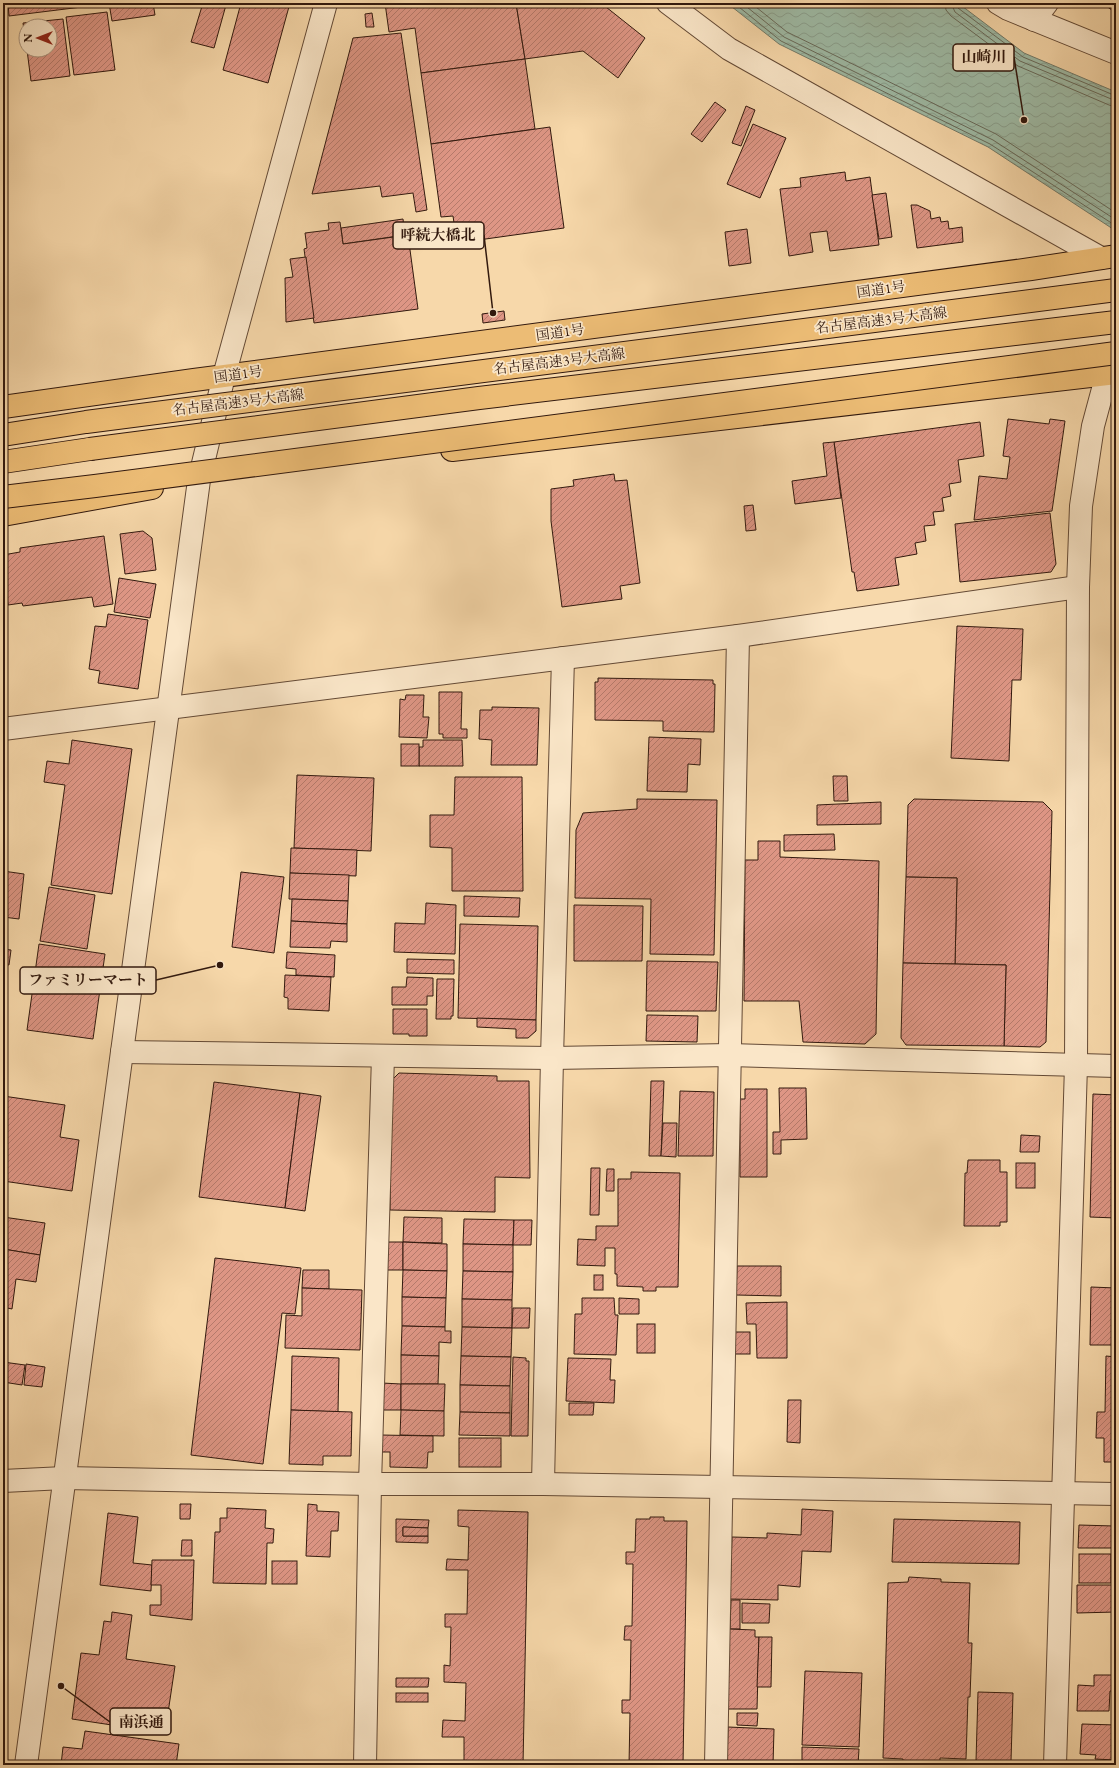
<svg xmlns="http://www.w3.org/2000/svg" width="1119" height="1768" viewBox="0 0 1119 1768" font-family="'EB Garamond','Noto Serif JP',serif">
  <defs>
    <pattern id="water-waves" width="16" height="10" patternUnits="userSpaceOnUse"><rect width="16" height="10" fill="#9ebaa5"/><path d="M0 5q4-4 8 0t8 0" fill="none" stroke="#899f8d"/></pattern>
    <pattern id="building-hatch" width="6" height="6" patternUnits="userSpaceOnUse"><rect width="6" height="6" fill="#de9685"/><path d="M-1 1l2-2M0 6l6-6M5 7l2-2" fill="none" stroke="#b57a6b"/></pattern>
  </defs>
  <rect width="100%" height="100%" fill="#f7d8aa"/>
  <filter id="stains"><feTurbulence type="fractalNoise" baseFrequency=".005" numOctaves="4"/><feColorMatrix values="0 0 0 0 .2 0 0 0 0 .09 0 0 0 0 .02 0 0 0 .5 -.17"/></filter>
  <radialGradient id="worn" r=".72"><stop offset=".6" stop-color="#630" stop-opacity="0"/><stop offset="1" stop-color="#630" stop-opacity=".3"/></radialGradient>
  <!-- water -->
  <polygon fill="url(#water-waves)" stroke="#737a69" points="727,3 958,3 1024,53 1116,92 1116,231 988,147 779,44"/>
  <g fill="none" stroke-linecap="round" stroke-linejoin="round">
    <!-- shore -->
    <g stroke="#686a5a" stroke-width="1">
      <polyline points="734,3 781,41 990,144 1116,226"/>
      <polyline points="742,3 784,37 993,140 1116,220"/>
      <polyline points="751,3 787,32 996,134 1116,213"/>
      <polyline points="945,3 946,10 951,16 1018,66 1109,105 1116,107"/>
      <polyline points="951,3 955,12 1020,61 1116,101"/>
      <polyline points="956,3 958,8 1023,57 1116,96"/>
    </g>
  </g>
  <!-- building -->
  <g fill="url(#building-hatch)" stroke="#32190e">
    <polygon points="3,3 6,3 7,15 3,16"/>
    <polygon points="8,3 98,3 98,5 9,16"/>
    <polygon points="109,3 153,3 155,15 112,21"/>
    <polygon points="203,3 218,3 226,5 214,48 191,42"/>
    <polygon points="241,3 290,3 268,83 223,70"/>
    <polygon points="385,3 516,3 525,59 421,73 415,28 389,32"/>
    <polygon points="516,3 601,3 645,38 618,78 583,51 525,59"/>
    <polygon points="1102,3 1116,3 1116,13"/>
    <polygon points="107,12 115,70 74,75 66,17"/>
    <polygon points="372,13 374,27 366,27 365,14"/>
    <polygon points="63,19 70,76 31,81 27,50 50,50 50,26 26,26 26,46 23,23"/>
    <polygon points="401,33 427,210 416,212 413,193 382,197 380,186 312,194 353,38"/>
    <polygon points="525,59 535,129 431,144 421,73"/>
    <polygon points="715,102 726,110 702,142 691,134"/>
    <polygon points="746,106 755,110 741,146 732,143"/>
    <polygon points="753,124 786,138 760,198 727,184"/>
    <polygon points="550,127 564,228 457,243 453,216 441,217 431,144"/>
    <polygon points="845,172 846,181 870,177 879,245 830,251 827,231 810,233 813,252 789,256 780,189 801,187 800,178"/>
    <polygon points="886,193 892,237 879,239 872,195"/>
    <polygon points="911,205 917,205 930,211 931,219 940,217 941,222 948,221 949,229 962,227 963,242 917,248"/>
    <polygon points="403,219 405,235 343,244 341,228"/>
    <polygon points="340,222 343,244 408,235 418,309 314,323 304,249 307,248 305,233 329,230 328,223"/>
    <polygon points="747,229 751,263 729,266 725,232"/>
    <polygon points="306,257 314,318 286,322 285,278 293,277 290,259"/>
    <polygon points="504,311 505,320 483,323 482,314"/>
    <polygon points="1008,419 1049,424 1050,419 1065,421 1052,511 974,520 979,476 1007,479 1010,457 1003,456"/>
    <polygon points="980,422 984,456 958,460 961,482 949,484 951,496 942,498 944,511 933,512 935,525 924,526 926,541 915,543 917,554 895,558 899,585 857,591 854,572 852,572 834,442"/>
    <polygon points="834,442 841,498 795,504 792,481 827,476 823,443"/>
    <polygon points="614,474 615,481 627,480 640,583 620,586 622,599 562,607 551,521 551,489 574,486 573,480"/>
    <polygon points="753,505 756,530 746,531 744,506"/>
    <polygon points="1050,513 1056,564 1051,572 960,582 955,524"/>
    <polygon points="143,531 152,538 156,570 125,574 120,534"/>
    <polygon points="104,536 113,604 94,607 92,597 23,606 22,603 8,605 3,555 20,552 20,548"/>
    <polygon points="119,578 156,584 150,618 114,612"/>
    <polygon points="108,614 148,620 138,689 98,683 100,671 89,669 95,626 106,627"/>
    <polygon points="957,626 1023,629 1021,680 1012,680 1009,761 951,758"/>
    <polygon points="1113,664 1116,664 1116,693 1112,693"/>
    <polygon points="598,678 713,680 713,684 715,684 714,732 663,731 663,721 595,720 595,682 598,682"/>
    <polygon points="439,692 462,692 461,729 467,729 467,738 443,738 443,734 439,734"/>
    <polygon points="406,695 424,695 423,717 429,717 427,738 399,737 400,699 405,700"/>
    <polygon points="492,707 539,708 537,765 491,765 492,740 479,739 480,710 492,710"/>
    <polygon points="649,737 701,739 700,765 688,764 687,792 647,791"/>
    <polygon points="72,740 132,749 112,894 51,885 65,785 44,782 47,761 69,764"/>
    <polygon points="423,740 462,740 463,766 419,766 419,747 423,747"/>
    <rect x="401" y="744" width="18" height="22"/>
    <polygon points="297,775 374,778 371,851 294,848"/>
    <polygon points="833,776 847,776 848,801 834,801"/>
    <polygon points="455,777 522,777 523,891 452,891 452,848 430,847 430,815 454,815"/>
    <polygon points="637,799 717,800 714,955 650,954 651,899 575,898 576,830 583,813 637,809"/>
    <polygon points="914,799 1043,802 1052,811 1046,1042 1040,1047 1004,1046 1006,965 955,964 957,878 906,877 908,805"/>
    <polygon points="881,802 881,824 817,825 817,805"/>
    <polygon points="834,834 835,850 784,851 784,835"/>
    <polygon points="758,841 780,841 780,857 879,861 876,1034 865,1044 803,1042 799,1001 744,1001 745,860 758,860"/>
    <polygon points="291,848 357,850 356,876 290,873"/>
    <polygon points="3,871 24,874 19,919 3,917"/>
    <polygon points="241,872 284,877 274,953 232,947"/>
    <polygon points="290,873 349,875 348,901 289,899"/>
    <polygon points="906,877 957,878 955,964 903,963"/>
    <polygon points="49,887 95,895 87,949 40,941"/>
    <polygon points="464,896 520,898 519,917 464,916"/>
    <polygon points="292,899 348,901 347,924 291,921"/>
    <polygon points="426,903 456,905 455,954 394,952 395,923 425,924"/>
    <polygon points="574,905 643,906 642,961 574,961"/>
    <polygon points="291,921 347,924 347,942 331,941 330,948 290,947"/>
    <polygon points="3,923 7,923 4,945 3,945"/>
    <polygon points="460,924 538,926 536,1020 458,1018"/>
    <polygon points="39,944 105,954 93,1039 27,1030"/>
    <polygon points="3,949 11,950 9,965 3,964 3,969"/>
    <polygon points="287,952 335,955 334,977 296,975 296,969 286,968"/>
    <polygon points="407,959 454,960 454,974 407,973"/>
    <polygon points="647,961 718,962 716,1011 646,1011"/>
    <polygon points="903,963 1006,965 1004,1046 906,1045 901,1038"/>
    <polygon points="285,975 331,977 329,1011 288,1009 288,998 284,997"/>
    <polygon points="407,977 433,978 433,996 427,996 427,1005 392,1005 392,987 406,987"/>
    <polygon points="437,979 454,979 453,1016 451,1016 451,1019 436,1019"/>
    <polygon points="393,1009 427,1009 427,1036 409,1036 409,1034 393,1034"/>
    <polygon points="647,1015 698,1016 697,1042 646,1041"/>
    <polygon points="477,1018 536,1020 536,1031 528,1038 516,1038 516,1029 477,1027"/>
    <polygon points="399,1073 497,1076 497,1081 529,1081 530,1178 495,1177 495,1212 390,1210 392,1080"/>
    <polygon points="651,1081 664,1081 661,1156 649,1156"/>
    <polygon points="214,1082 300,1093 285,1208 199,1197"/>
    <polygon points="779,1088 806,1088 807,1139 781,1140 781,1154 773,1154 773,1132 780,1132"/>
    <polygon points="745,1089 767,1089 767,1177 740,1177 740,1099 745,1099"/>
    <polygon points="680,1091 714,1092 713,1156 678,1156"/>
    <polygon points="300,1093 321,1096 305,1211 285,1208"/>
    <polygon points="1093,1094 1116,1095 1116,1218 1090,1217"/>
    <polygon points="3,1096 65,1105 60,1137 79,1140 72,1191 3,1181"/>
    <polygon points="663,1123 677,1123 676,1157 661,1156"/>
    <polygon points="1021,1135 1040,1136 1039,1152 1020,1152"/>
    <polygon points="968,1160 1000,1160 1000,1172 1007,1172 1007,1222 1000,1222 1000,1226 964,1226 965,1173 967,1173"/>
    <rect x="1016" y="1163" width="19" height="25"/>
    <polygon points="591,1168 600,1168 599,1215 590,1215"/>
    <polygon points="607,1169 614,1169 614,1191 606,1191"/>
    <polygon points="631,1172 680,1173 678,1287 656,1287 656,1291 643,1291 643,1287 617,1286 617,1274 615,1274 615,1248 605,1248 605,1266 577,1265 578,1239 596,1240 596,1226 618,1226 618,1179 631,1179"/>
    <polygon points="3,1217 45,1223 40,1255 3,1249"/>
    <polygon points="404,1217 442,1218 442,1243 403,1242"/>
    <polygon points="464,1219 514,1220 513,1245 463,1244"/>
    <polygon points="514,1220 532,1220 531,1245 513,1245"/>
    <polygon points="385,1242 403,1242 403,1270 384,1270"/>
    <polygon points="403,1242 447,1244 447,1271 403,1270"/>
    <polygon points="463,1244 513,1245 513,1272 463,1271"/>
    <polygon points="3,1249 40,1255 36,1282 16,1279 12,1309 3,1307"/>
    <polygon points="215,1258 301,1268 295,1314 282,1313 263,1464 191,1455"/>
    <polygon points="737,1266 781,1266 781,1296 736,1295"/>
    <polygon points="303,1270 329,1270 329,1289 302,1288"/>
    <polygon points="403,1270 447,1271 446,1298 402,1297"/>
    <polygon points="463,1271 513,1272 512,1300 462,1299"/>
    <rect x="594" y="1275" width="9" height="15"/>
    <polygon points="1091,1287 1116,1288 1116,1345 1090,1345"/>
    <polygon points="302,1288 362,1290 360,1350 285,1348 286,1315 302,1316"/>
    <polygon points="402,1297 446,1298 445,1327 402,1326"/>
    <polygon points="582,1298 614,1298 615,1315 618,1315 616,1355 574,1354 575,1314 582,1314"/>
    <polygon points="619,1298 639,1299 639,1314 619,1314"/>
    <polygon points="462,1299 512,1300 512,1328 462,1327"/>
    <polygon points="787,1302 787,1358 757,1358 756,1324 747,1324 746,1303"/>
    <polygon points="513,1308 530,1308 529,1328 512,1328"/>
    <rect x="637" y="1324" width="18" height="29"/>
    <polygon points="402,1326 445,1327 445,1331 451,1331 451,1343 439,1342 439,1356 401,1355"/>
    <polygon points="462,1327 512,1328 511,1357 461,1356"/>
    <rect x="734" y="1332" width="16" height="22"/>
    <polygon points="401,1355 439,1356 438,1384 401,1384"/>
    <polygon points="292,1356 339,1358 338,1412 291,1410"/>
    <polygon points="461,1356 511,1357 510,1386 460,1385"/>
    <polygon points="1106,1356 1116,1357 1116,1462 1104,1462 1104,1438 1096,1438 1097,1412 1105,1412"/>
    <polygon points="513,1357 526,1358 526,1361 529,1361 528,1436 511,1436"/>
    <polygon points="568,1358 611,1359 610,1380 615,1380 614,1403 566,1401"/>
    <polygon points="3,1362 25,1365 22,1385 3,1382"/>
    <polygon points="26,1364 45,1367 42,1387 24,1385"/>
    <polygon points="382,1383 401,1384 401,1410 381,1410"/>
    <polygon points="401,1384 445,1384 444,1411 401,1410"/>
    <polygon points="460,1385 510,1386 510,1413 460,1412"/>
    <polygon points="788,1400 801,1400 800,1443 787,1442"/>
    <polygon points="569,1403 594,1403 593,1415 569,1415"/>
    <polygon points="291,1410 352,1412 351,1456 323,1456 323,1465 289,1464"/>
    <polygon points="401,1410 444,1411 444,1436 400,1435"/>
    <polygon points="460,1412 510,1413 510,1436 459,1435"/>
    <polygon points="381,1435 433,1436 433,1452 428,1452 427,1468 390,1467 390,1452 381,1452"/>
    <rect x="459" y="1438" width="42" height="29"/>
    <polygon points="180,1504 191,1504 190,1519 180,1519"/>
    <polygon points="308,1504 317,1505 317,1511 339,1512 338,1531 331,1531 330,1557 306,1556"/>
    <polygon points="227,1508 266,1510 265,1528 274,1529 273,1543 267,1543 266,1584 213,1583 215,1532 220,1532 220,1518 227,1518"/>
    <polygon points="802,1509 833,1511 831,1552 802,1551 800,1587 778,1585 778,1600 730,1599 732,1537 767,1538 767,1533 801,1535"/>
    <polygon points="458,1510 528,1512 523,1765 464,1765 464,1737 442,1737 443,1720 465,1721 466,1683 444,1682 444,1665 450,1666 451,1627 445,1627 445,1614 467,1614 468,1570 446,1570 447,1559 468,1560 469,1527 458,1526"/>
    <polygon points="108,1513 138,1517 133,1563 152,1565 151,1591 100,1585"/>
    <polygon points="650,1517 664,1517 664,1521 687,1521 683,1765 629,1765 630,1713 622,1713 622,1700 630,1700 631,1640 624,1640 625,1626 632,1626 633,1564 626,1564 626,1552 635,1552 636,1519 650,1519"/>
    <polygon points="396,1519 429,1520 428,1528 403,1527 403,1536 428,1536 428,1543 396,1542"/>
    <polygon points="894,1519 1020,1522 1019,1564 892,1562"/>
    <polygon points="1079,1525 1114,1526 1113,1548 1078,1548"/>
    <polygon points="403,1527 428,1528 428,1536 403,1536"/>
    <polygon points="182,1540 192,1540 192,1556 181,1556"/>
    <rect x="1079" y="1554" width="32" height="29"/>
    <polygon points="152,1560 194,1560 192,1620 150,1615 150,1605 161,1605 161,1585 151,1585"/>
    <rect x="272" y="1561" width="25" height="23"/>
    <polygon points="909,1577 941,1579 941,1582 970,1583 968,1643 972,1643 970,1697 968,1697 966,1759 940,1758 940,1765 927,1765 903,1764 903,1759 883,1758 888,1583 908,1582"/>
    <polygon points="1077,1585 1113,1585 1113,1595 1116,1595 1116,1612 1077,1613"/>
    <polygon points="731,1600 740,1600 740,1629 730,1629"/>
    <polygon points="742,1603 770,1604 769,1623 742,1623"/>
    <polygon points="112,1612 132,1615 126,1659 175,1666 165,1733 72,1719 81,1653 99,1655 104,1621 111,1622"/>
    <polygon points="729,1629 755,1630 755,1637 759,1637 757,1709 727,1709"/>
    <polygon points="759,1637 772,1637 771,1687 757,1687"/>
    <polygon points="805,1671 862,1673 859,1747 802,1745"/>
    <polygon points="1094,1675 1116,1675 1116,1691 1110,1691 1109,1711 1077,1711 1078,1685 1094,1686"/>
    <polygon points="396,1678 429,1678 428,1687 396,1687"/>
    <polygon points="978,1692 1013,1693 1011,1761 976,1761"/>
    <rect x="396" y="1693" width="32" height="9"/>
    <polygon points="737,1713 758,1713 757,1726 737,1725"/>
    <polygon points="1082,1724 1116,1725 1115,1760 1095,1759 1096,1755 1080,1754"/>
    <polygon points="728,1727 774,1729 773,1765 727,1765"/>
    <polygon points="85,1731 179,1744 176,1765 61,1765 63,1747 82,1749"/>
    <polygon points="802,1747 859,1749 858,1765 802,1765"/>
  </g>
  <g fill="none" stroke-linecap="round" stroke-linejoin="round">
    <defs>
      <g id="minor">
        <polyline points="668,3 729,49 1101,258"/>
        <polyline points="998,3 1008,9 1116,53"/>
        <polyline points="1034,20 1047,3"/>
        <polyline points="3,729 738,636 1078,587"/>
        <polyline points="122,1052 552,1058 730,1055 1116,1066"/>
        <polyline points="64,1478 370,1484 543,1484 1116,1494"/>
        <polyline points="543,1484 552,1058 563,658"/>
        <polyline points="365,1765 370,1484 383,1056"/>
        <polyline points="716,1765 738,636"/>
      </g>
      <g id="tertiary">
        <polyline points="3,1481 64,1478"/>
        <polyline points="26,1765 199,480 224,376 326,3"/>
        <polyline points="1055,1765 1076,1065 1078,587 1081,506 1093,426 1107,374"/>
      </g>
      <g id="trunk">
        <polyline points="3,407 194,380 1031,269 1116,256"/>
        <polyline points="452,450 1116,373"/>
        <polyline points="3,515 152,488"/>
      </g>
      <polyline id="motorway" points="3,462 90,449"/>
    </defs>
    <!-- minor casing -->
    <use href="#minor" stroke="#634935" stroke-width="24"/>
    <!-- tertiary casing -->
    <use href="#tertiary" stroke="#634935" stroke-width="24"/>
    <!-- trunk casing -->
    <use href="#trunk" stroke="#32190e" stroke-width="24"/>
    <!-- motorway casing -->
    <use href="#motorway" stroke="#32190e" stroke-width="24"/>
    <!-- minor -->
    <use href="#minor" stroke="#fae6c8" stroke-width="22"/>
    <!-- tertiary -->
    <use href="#tertiary" stroke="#fae6c8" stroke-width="22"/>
    <!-- trunk -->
    <use href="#trunk" stroke="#ecbc75" stroke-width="22"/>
    <!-- motorway -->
    <use href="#motorway" stroke="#ecbc75" stroke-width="22"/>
    <defs>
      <g id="motorway-bridge">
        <polyline points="3,435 86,422 1116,290"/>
        <polyline points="90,449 479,398 1116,322"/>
        <polyline points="3,497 95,486 1116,353"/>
      </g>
    </defs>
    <!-- motorway-bridge casing -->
    <use href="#motorway-bridge" stroke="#32190e" stroke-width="24" stroke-linecap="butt"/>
    <!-- motorway-bridge -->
    <use href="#motorway-bridge" stroke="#ecbc75" stroke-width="22"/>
  </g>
  <g text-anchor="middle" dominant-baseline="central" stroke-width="3.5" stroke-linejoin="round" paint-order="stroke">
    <!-- street labels -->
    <g font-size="14" fill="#32190e" stroke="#fae6c8">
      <text transform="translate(881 289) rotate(-8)">国道1号</text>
      <text transform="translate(881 320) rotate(-7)">名古屋高速3号大高線</text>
      <text transform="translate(560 332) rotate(-8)">国道1号</text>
      <text transform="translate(559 361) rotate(-7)">名古屋高速3号大高線</text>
      <text transform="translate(238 374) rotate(-8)">国道1号</text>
      <text transform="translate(238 402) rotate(-7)">名古屋高速3号大高線</text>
    </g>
  </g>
  <!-- callouts -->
  <path fill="none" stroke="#32190e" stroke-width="1.5" d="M1024 120L1014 57M493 313L484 235M220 965L156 980M61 1686L110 1722"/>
  <g fill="#32190e" stroke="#fae6c8" stroke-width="1.5">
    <circle cx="1024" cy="120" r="4"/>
    <circle cx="493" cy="313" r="4"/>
    <circle cx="220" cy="965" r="4"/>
    <circle cx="61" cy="1686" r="4"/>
  </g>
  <g fill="#fae6c8" stroke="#32190e" stroke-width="1.5">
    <rect x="953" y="44" width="61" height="27" rx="4"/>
    <rect x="393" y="222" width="91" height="27" rx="4"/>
    <rect x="20" y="967" width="136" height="27" rx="4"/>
    <rect x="110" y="1708" width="61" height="27" rx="4"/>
  </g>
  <g font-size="15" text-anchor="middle" font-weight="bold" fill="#32190e">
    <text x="984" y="62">山崎川</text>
    <text x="438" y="240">呼続大橋北</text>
    <text x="88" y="985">ファミリーマート</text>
    <text x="141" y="1727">南浜通</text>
  </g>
  <!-- margin -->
  <rect width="1119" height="1768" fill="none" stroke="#f7d8aa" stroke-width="16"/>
  <rect x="4" y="4" width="1111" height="1760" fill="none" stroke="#32190e" stroke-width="2"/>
  <rect x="8" y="8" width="1103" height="1752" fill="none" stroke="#32190e"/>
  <!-- north arrow -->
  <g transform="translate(38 38) rotate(270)"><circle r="19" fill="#fae6c8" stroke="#aa947e"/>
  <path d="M0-3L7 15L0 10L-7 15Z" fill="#8f2418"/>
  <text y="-6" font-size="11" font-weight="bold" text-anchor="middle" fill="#32190e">N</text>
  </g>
  <rect width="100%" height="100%" filter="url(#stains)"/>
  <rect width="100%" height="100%" fill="url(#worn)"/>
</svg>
